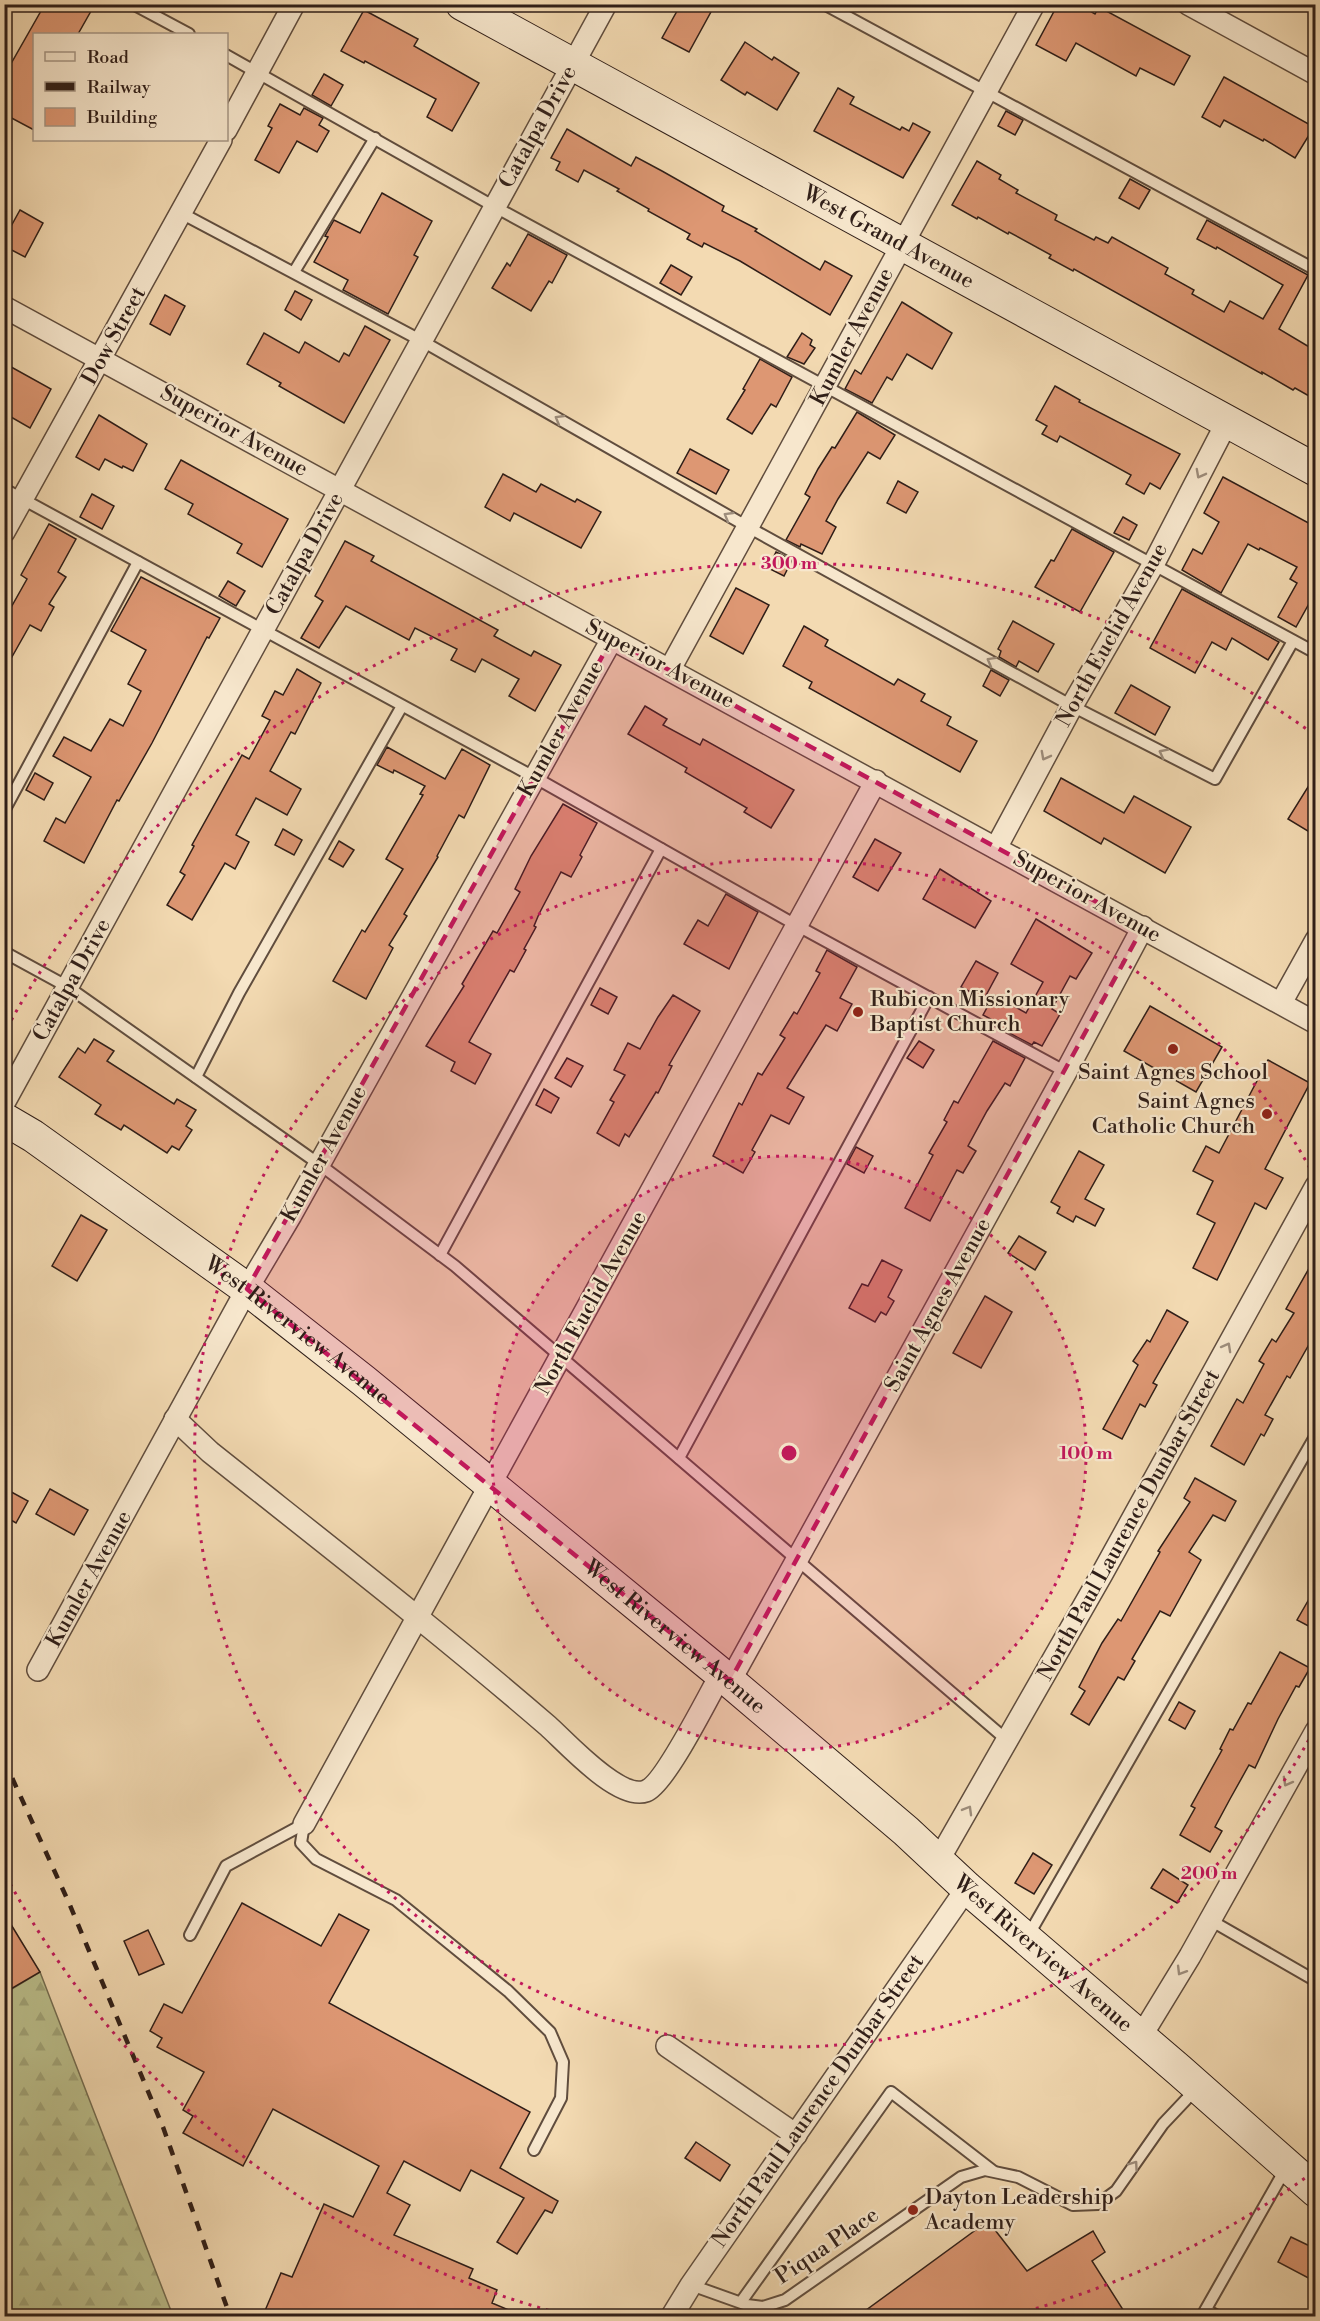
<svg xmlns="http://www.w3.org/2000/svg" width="1320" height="2321" viewBox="0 0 1320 2321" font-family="'Libre Bodoni',serif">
  <defs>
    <pattern id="forest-firs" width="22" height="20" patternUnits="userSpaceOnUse" patternTransform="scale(1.5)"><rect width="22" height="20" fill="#bbbf8c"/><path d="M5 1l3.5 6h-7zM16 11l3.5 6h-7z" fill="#a1a478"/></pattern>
  </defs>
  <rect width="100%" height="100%" fill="#f3dab2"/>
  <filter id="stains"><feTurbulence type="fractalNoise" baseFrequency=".00333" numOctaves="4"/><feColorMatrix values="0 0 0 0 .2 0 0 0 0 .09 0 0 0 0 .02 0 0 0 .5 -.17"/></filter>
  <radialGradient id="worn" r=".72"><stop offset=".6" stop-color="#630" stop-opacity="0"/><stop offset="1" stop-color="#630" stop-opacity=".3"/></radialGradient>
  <!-- forest -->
  <polygon fill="url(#forest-firs)" stroke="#756e52" stroke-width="1.5" points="40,1972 173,2316 5,2316 5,1993"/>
  <!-- building -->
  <g fill="#dd9773" stroke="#2f1e18" stroke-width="1.5">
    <polygon points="45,4 95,4 78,34 34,34 34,130 4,114 4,76"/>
    <polygon points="681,4 702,4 712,10 689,52 662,38"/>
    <polygon points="1058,4 1078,4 1095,14 1099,7 1190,56 1174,85 1140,68 1136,76 1076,43 1066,61 1036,45"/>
    <polygon points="364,10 418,39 414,46 479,83 452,131 427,117 436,99 365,61 364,63 341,51"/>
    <polygon points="745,42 772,60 774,57 799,73 777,110 747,92 745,95 721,80"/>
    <polygon points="324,74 343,85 331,106 312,95"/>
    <polygon points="1224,77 1314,127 1295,158 1264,139 1263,141 1224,120 1220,127 1202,117"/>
    <polygon points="838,88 854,97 850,104 900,130 902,127 909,131 913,123 930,132 903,178 814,131"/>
    <polygon points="280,104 300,115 304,108 323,118 319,125 329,131 317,152 297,141 279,173 255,160 272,128 268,126"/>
    <polygon points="1006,111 1023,120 1015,135 998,126"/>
    <polygon points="567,129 631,166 636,157 662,171 724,206 722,211 757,229 755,231 820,270 825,261 852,276 830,315 740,261 704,243 702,247 687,239 690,234 648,211 649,209 617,191 619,189 584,170 578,182 556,170 560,162 551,158"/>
    <polygon points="977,161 1001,175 999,179 1018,190 1016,193 1057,215 1055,220 1094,240 1096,237 1108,243 1112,237 1168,268 1165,274 1194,290 1192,294 1224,312 1230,301 1263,319 1283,285 1217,247 1216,249 1197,239 1207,220 1308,275 1279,329 1316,351 1316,400 1295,388 1293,390 1262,372 1262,374 1074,269 1073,271 1049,258 1051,255 1009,232 1008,234 978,217 977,219 952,205"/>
    <polygon points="1130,179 1150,190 1139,209 1119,198"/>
    <polygon points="382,193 432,221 414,255 418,257 388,314 343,290 348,280 314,262 328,237 325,236 334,220 360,233"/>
    <polygon points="20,210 43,223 25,257 4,246 4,239"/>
    <polygon points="528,234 567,255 552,283 549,281 531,311 492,288 507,263 510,266"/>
    <polygon points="671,265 692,277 681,295 660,283"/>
    <polygon points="295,291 312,300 301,320 285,310"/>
    <polygon points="165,295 185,306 170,335 150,324"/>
    <polygon points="902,302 952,333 932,369 907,354 892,380 887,377 872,403 845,389 855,370 861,374"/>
    <polygon points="365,326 390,340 344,423 279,386 281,383 247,364 264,333 299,353 305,342 339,362 344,353 349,356"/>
    <polygon points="802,333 812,340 810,345 815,348 804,364 787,357"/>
    <polygon points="760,359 792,377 776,407 771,404 752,434 727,419 745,390 743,389"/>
    <polygon points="4,363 51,389 30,428 4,413"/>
    <polygon points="1055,386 1080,400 1079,402 1180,454 1160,489 1150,483 1144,494 1126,484 1131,475 1060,436 1057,442 1042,434 1047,426 1036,420"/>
    <polygon points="857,412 895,435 880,459 868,452 838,499 826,521 836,527 822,554 801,544 800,547 786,540 810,497 805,494 818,469 832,447 835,448"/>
    <polygon points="99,415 147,444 133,471 123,466 122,468 105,459 99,470 76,457"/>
    <polygon points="690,449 729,470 716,494 677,473"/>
    <polygon points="181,460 288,519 262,567 237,553 242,544 188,514 193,504 165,489"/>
    <polygon points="503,474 536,492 541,484 575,502 577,499 601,512 581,548 514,513 510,521 485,507"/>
    <polygon points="1223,477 1316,527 1316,591 1296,627 1278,617 1297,583 1290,579 1297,567 1260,548 1259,550 1248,544 1221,593 1182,570 1193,549 1202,554 1219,522 1204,513"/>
    <polygon points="898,481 918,492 906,513 887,503"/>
    <polygon points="92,494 114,506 102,529 80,517"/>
    <polygon points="1123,517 1137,525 1129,540 1114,533"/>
    <polygon points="49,524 76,539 58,572 66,577 49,604 54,607 41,631 30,625 4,671 4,620 27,579 21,575"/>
    <polygon points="1072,529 1114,552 1080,612 1035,587 1051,560 1054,561"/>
    <polygon points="345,541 374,556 371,561 498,630 494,636 531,656 534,651 561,665 535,711 509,696 519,679 482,659 475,672 451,660 457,649 415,628 409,640 346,606 319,648 301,638 323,601 315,596"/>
    <polygon points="776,552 792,560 784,576 768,568"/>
    <polygon points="141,577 220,618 209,638 207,637 152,743 119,801 117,800 84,863 44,841 56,818 65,823 91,777 53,756 64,737 91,751 110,719 123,726 141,691 128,684 146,650 111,631"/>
    <polygon points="228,581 245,591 236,606 219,596"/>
    <polygon points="736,588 769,605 743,654 710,636"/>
    <polygon points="1182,589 1279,642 1268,660 1232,638 1226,650 1212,642 1195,673 1150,648"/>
    <polygon points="1013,621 1054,644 1038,672 1019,661 1016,667 999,657 1001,651 998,649"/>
    <polygon points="804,626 828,640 825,646 894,685 898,679 925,694 921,701 951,717 947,725 977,741 960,772 809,688 812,682 783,666"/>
    <polygon points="297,669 321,683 295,734 291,732 270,771 301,789 287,815 256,798 236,835 249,842 235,869 225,863 192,920 167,905 185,875 180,872 194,846 192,845 242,755 249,759 270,720 262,716 275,691 283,695"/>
    <polygon points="991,670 1009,680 1000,696 983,686"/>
    <polygon points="1131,685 1170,707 1155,735 1115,713"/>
    <polygon points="645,706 667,719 663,725 700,745 703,739 794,790 771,828 744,812 747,808 685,772 687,768 628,734"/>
    <polygon points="387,747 445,779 462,749 490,765 464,818 459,815 437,856 438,857 404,914 407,916 389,945 393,948 366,999 333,981 362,930 365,932 403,869 386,859 423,795 420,794 425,786 394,770 393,773 377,765"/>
    <polygon points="35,773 53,783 44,800 26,790"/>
    <polygon points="1316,774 1316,836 1288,819"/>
    <polygon points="1061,778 1124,813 1134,796 1191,827 1165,873 1104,838 1101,844 1044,811"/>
    <polygon points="563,804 597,823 580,855 582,857 571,877 561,872 539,914 534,926 536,927 524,949 526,950 514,972 510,970 469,1042 491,1054 475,1084 451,1071 455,1062 426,1046 464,986 462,984 493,931 497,933 520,892 515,889 531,856"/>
    <polygon points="283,829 302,840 294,855 275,845"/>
    <polygon points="875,839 901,853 878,891 853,877"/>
    <polygon points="339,841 354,850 343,867 329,859"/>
    <polygon points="940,869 991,901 975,928 923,899"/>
    <polygon points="726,894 758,912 729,969 684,944 698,920 708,926"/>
    <polygon points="1036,919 1092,953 1076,979 1070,976 1052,1009 1060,1014 1042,1046 1034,1042 1032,1045 1000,1028 1002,1025 983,1015 994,995 1026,1013 1043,982 1011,964"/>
    <polygon points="827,950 857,967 840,998 852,1004 837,1031 826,1025 787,1088 804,1097 789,1124 771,1115 752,1150 755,1152 743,1173 713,1156 739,1103 742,1105 758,1073 762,1075 785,1038 780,1035 794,1012 797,1014 820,973 816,971"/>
    <polygon points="976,961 998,973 984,999 961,987"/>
    <polygon points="600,988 617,997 608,1014 591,1005"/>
    <polygon points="673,995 700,1011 669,1065 672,1066 658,1093 656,1092 629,1137 625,1134 619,1146 597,1133 614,1102 610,1100 625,1075 614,1070 628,1043 640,1049 658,1017"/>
    <polygon points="1150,1006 1222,1047 1196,1092 1124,1051"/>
    <polygon points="94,1039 114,1051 107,1061 174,1104 177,1099 196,1110 186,1126 192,1130 179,1150 172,1146 167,1153 124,1125 121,1130 95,1114 101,1105 59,1077 78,1048 85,1053"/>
    <polygon points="919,1041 934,1050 923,1068 907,1058"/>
    <polygon points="993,1041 1025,1058 1010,1086 1005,1083 987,1111 968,1146 976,1151 963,1173 957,1170 930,1221 905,1208 933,1155 929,1153 947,1122 944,1120 954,1101 958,1103"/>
    <polygon points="567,1058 583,1066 571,1087 555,1078"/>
    <polygon points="1268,1060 1310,1083 1265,1169 1283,1178 1266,1209 1255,1203 1217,1280 1193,1268 1215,1223 1197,1214 1213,1181 1193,1171 1206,1146 1219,1153"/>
    <polygon points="544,1089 559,1098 551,1113 536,1105"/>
    <polygon points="856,1147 873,1156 864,1173 847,1164"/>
    <polygon points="1079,1151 1104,1165 1085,1199 1104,1209 1095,1226 1076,1216 1073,1222 1057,1213 1060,1207 1051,1202"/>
    <polygon points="81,1215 107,1230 77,1281 52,1266"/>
    <polygon points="1019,1236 1046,1252 1035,1270 1008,1253"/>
    <polygon points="1316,1256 1316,1332 1290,1378 1287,1376 1265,1415 1273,1419 1264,1436 1261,1434 1244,1465 1211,1446 1237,1399 1243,1403 1264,1364 1259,1361 1272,1339 1276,1342 1294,1313 1286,1309"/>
    <polygon points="882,1260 902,1270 888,1297 894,1301 886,1315 881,1312 875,1322 849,1308 862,1284 868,1286"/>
    <polygon points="985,1296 1012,1312 981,1368 953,1353"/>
    <polygon points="1167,1310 1188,1322 1153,1383 1157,1385 1145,1407 1140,1404 1122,1439 1103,1429 1138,1365 1133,1361 1147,1340 1150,1342"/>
    <polygon points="1195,1478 1236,1501 1225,1521 1213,1515 1189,1552 1201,1560 1170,1616 1160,1611 1132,1659 1135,1661 1124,1680 1118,1677 1089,1725 1071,1714 1085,1691 1079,1687 1102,1643 1118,1619 1121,1621 1160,1552 1158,1551 1190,1502 1184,1498"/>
    <polygon points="4,1488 28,1501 16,1523 4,1516"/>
    <polygon points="50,1489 88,1510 74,1535 36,1514"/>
    <polygon points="1316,1587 1316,1630 1297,1620"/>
    <polygon points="1280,1652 1310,1668 1299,1687 1296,1686 1278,1719 1255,1768 1249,1765 1230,1799 1215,1827 1222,1831 1210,1852 1180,1835 1195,1808 1191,1806 1222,1750 1220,1749 1230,1729 1233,1730 1248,1703 1251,1704"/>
    <polygon points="1179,1702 1195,1711 1185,1729 1169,1720"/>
    <polygon points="1033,1853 1052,1865 1034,1894 1015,1883"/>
    <polygon points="1163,1869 1188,1885 1177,1903 1151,1888"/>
    <polygon points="242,1903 321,1946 339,1914 369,1930 329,2003 530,2112 500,2168 558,2201 552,2213 545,2210 517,2254 497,2242 524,2198 471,2170 460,2191 404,2161 387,2193 410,2205 394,2235 473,2269 469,2278 497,2290 492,2303 523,2316 272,2316 264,2313 281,2273 292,2277 324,2204 353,2217 379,2166 273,2109 243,2166 183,2133 193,2116 183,2110 204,2072 157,2047 162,2038 150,2031 164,2004 182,2013"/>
    <polygon points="4,1913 40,1972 4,1993"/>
    <polygon points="148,1930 164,1964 139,1975 124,1941"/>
    <polygon points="696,2142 730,2165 720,2181 685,2158"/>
    <polygon points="988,2221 1027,2271 1093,2231 1105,2252 1092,2261 1127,2316 858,2316"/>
    <polygon points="1291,2237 1316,2249 1316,2282 1278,2262"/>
  </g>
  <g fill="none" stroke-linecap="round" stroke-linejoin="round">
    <defs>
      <g id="lane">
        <polyline points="133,4 189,34"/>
        <polyline points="824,4 1316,270"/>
        <polyline points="226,55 495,207 1316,653"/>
        <polyline points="181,213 422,341 748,527 1072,706 1215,779 1293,641"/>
        <polyline points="294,272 375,138"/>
        <polyline points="4,489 534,777 796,925 1066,1072"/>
        <polyline points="4,811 138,562"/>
        <polyline points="4,952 68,987 319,1164 455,1266 1008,1741"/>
        <polyline points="196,1077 239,993 402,706"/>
        <polyline points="440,1255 661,849"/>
        <polyline points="679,1458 929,997"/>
        <polyline points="304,1824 301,1843 316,1859 396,1900 508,1991 550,2032 563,2062 561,2098 534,2150"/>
        <polyline points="1210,1920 1316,1981"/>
        <polyline points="190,1935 226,1866 304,1824"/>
        <polyline points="1028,1936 1316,1435"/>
        <polyline points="691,2285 747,2305 763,2307 785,2300 961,2177 985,2170 1018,2177 1073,2205 1098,2204 1116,2191 1163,2124 1197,2088"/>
        <polyline points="741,2302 891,2092 993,2171"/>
        <polyline points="1206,2310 1217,2316"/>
        <polyline points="1202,2316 1286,2168"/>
      </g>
      <g id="street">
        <polyline points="1188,4 1316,74"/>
        <polyline points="226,130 294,4"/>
        <polyline points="4,307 1316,1023"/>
        <polyline points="4,532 221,140"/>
        <polyline points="670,669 1034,4"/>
        <polyline points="996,848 1072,706 1153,565 1227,422"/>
        <polyline points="1281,1003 1316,940"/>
        <polyline points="4,1103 606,4"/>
        <path d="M175,1419L210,1452C323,1542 438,1631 548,1726C567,1743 619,1801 646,1791C665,1784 709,1695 721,1674"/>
        <polyline points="38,1670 247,1289 291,1215 612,639"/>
        <polyline points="730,1681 1066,1072 1143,927"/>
        <polyline points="304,1824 876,781"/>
        <polyline points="938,1861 1102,1574 1316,1186"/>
        <polyline points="1140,2038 1190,1956 1316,1731"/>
        <polyline points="667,2046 796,2135"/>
        <polyline points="672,2316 691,2285 967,1888"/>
      </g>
      <g id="secondary">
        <path id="s1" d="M462,4L1316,470"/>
        <path id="s2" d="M4,1119L33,1136L247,1289L364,1381L721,1674L906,1831L967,1888L1179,2070L1316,2191"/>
      </g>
    </defs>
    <!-- lane casing -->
    <use href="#lane" stroke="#604d3e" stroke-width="14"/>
    <!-- street casing -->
    <use href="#street" stroke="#604d3e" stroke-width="24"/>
    <!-- secondary casing -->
    <use href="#secondary" stroke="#2f1e18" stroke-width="34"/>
    <!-- lane -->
    <use href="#lane" stroke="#f7e7cd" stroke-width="10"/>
    <!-- street -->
    <use href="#street" stroke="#f7e7cd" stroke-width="21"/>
    <!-- secondary -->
    <use href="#secondary" stroke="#f7e7cd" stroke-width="32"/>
    <!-- rail -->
    <polyline stroke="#2f1e18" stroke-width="4.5" stroke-dasharray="10 10" stroke-linecap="butt" points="4,1760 69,1903 163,2127 230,2316"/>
  </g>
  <!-- one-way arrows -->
  <defs><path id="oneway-chevron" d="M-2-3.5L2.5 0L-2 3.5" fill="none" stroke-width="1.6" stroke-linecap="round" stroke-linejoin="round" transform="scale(1.5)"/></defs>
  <g stroke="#9d8d7c">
    <use href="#oneway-chevron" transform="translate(559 419) rotate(-150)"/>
    <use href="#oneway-chevron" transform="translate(1200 474) rotate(118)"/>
    <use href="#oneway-chevron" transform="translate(728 516) rotate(-150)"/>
    <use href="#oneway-chevron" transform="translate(991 661) rotate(-151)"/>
    <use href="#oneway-chevron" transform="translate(1163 753) rotate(-153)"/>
    <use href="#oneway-chevron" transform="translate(1045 756) rotate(118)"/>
    <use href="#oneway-chevron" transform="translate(1227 1347) rotate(-61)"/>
    <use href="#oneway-chevron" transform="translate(1287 1782) rotate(119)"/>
    <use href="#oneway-chevron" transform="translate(968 1810) rotate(-60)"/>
    <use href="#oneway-chevron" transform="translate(1181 1971) rotate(121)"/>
    <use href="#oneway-chevron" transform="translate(1134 2165) rotate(-55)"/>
  </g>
  <!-- marked area -->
  <path fill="#c2185b" fill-opacity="0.2" stroke="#c2185b" stroke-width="4.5" stroke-dasharray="12 8" stroke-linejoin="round" d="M612,639L1143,927L730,1681L247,1289Z"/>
  <!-- distance rings -->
  <circle cx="789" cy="1453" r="297" fill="#c2185b" fill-opacity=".12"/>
  <g fill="none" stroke="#c2185b" stroke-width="3" stroke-dasharray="3 6">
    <circle cx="789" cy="1453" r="297"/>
    <path d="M1313 1732A594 594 0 1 1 1313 1174"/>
    <path d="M1312 2173A890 890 0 0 1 1012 2315M566 2315A890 890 0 0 1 7 1878M7 1028A890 890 0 0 1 1312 733"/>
  </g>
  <!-- markers -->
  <g fill="#8f2418" stroke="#f7e7cd" stroke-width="2">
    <circle cx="858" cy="1012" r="6"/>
    <circle cx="1173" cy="1049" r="6"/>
    <circle cx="1267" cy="1114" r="6"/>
    <circle cx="913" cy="2210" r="6"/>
  </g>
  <g text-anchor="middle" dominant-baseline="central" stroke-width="4.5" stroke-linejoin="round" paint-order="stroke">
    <!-- street labels -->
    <g font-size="22" fill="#2f1e18" stroke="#f7e7cd">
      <text transform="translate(538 127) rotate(-61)">Catalpa Drive</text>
      <text stroke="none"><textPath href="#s1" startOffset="486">West Grand Avenue</textPath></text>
      <text transform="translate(114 336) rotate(-61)">Dow Street</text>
      <text transform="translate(852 337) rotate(-62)">Kumler Avenue</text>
      <text transform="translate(234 431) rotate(29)">Superior Avenue</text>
      <text transform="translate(305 554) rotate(-61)">Catalpa Drive</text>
      <text transform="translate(1112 635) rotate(-61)">North Euclid Avenue</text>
      <text transform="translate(660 664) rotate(28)">Superior Avenue</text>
      <text transform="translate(561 729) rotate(-61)">Kumler Avenue</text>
      <text transform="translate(1087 897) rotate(29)">Superior Avenue</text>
      <text transform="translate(72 980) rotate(-61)">Catalpa Drive</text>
      <text transform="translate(324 1154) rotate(-61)">Kumler Avenue</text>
      <text transform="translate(591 1303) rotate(-61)">North Euclid Avenue</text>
      <text transform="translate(938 1305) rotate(-61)">Saint Agnes Avenue</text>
      <text stroke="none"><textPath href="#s2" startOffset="362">West Riverview Avenue</textPath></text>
      <text transform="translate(1129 1525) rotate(-61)">North Paul Laurence Dunbar Street</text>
      <text transform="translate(89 1579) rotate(-61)">Kumler Avenue</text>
      <text stroke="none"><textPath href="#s2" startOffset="848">West Riverview Avenue</textPath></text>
      <text stroke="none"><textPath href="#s2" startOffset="1334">West Riverview Avenue</textPath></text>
      <text transform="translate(818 2101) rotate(-55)">North Paul Laurence Dunbar Street</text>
      <text transform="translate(827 2246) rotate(-34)">Piqua Place</text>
    </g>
    <!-- poi labels -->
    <g font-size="22" fill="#2f1e18" stroke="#f7e7cd" text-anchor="start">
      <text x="870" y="999">Rubicon Missionary<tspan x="870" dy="25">Baptist Church</tspan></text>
      <text x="1173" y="1072" text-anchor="middle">Saint Agnes School</text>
      <text x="1255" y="1101" text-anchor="end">Saint Agnes<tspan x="1255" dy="25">Catholic Church</tspan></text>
      <text x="925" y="2197">Dayton Leadership<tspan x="925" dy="25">Academy</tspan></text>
    </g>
  </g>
  <circle cx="789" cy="1453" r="9" fill="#c2185b" stroke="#f7e7cd" stroke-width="3"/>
  <g font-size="18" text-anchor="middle" font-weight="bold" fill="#c2185b" stroke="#f7e7cd" stroke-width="4.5" stroke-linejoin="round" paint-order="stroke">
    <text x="789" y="569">300 m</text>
    <text x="1086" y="1459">100 m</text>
    <text x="1209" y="1879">200 m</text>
  </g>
  <!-- margin -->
  <rect width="1320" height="2321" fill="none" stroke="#f3dab2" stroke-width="24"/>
  <rect x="6" y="6" width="1308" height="2309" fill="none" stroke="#2f1e18" stroke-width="3"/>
  <rect x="12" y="12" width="1296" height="2297" fill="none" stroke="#2f1e18" stroke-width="1.5"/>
  <!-- legend -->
  <rect x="33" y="33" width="195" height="108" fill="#f7e7cd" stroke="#a79785" stroke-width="1.5"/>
  <rect x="45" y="52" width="30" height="9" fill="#f7e7cd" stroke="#a79785" stroke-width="1.5"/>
  <text x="87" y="63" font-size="18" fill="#2f1e18">Road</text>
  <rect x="45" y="82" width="30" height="9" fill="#2f1e18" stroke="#a79785" stroke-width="1.5"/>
  <text x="87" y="93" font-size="18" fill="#2f1e18">Railway</text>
  <rect x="45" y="108" width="30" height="18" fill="#dd9773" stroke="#a79785" stroke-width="1.5"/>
  <text x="87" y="123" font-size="18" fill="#2f1e18">Building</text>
  <rect width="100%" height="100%" filter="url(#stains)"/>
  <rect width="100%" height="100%" fill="url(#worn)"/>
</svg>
